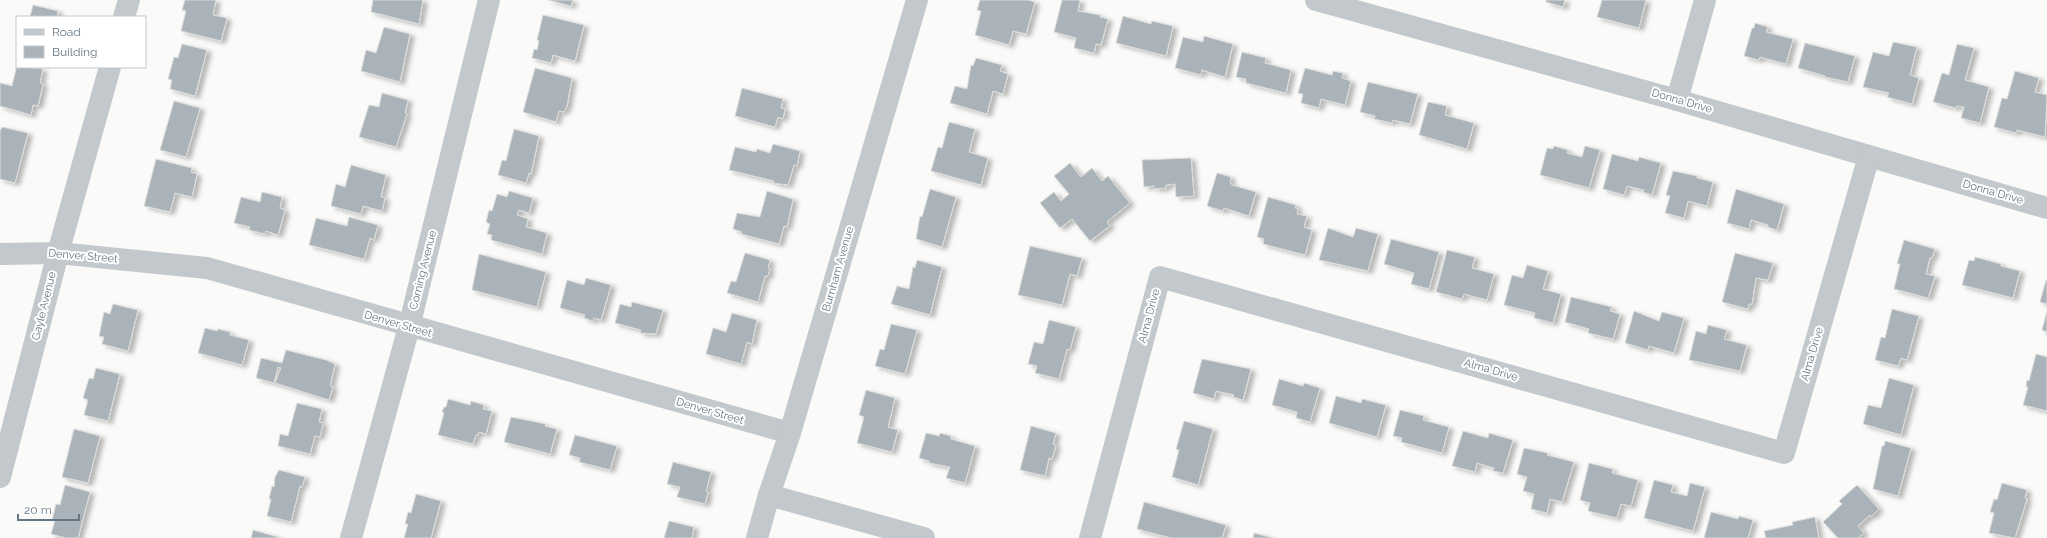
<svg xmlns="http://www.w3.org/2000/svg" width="2047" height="538" viewBox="0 0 2047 538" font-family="Raleway,sans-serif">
  <defs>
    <filter id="shadow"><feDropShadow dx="4.5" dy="2.5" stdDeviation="2" flood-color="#0004"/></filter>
  </defs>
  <rect width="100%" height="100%" fill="#fafaf8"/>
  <!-- building -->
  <g fill="#aab3b9" stroke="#dcdcda" filter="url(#shadow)">
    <polygon points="185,0 216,0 213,15 227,18 221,41 181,31 186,11 182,10"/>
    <polygon points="373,0 423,0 419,24 371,12"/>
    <polygon points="548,0 573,0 571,6"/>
    <polygon points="980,0 1028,0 1035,2 1026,34 1013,31 1009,45 975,35 981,11 977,10"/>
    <polygon points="1062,0 1080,0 1078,11 1100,15 1100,17 1108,19 1101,45 1096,44 1094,53 1074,48 1076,38 1054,32"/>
    <polygon points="1546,0 1565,0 1563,7 1546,2"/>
    <polygon points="1602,0 1646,0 1639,28 1597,17"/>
    <polygon points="33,5 58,11 57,17 30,17"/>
    <polygon points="543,15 584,25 575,61 553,55 551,63 532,58 534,49 537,50 539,41 537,40"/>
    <polygon points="1123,16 1151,24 1152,21 1173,26 1166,56 1116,43"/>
    <polygon points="1755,23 1768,27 1766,32 1793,39 1786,64 1760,57 1759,60 1744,56 1752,28 1754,28"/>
    <polygon points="384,27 410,34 400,82 361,71 366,50 376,53"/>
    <polygon points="1204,36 1233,44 1225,77 1202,70 1201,75 1175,68 1183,37 1203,42"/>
    <polygon points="1893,42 1917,47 1910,75 1919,78 1912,104 1887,97 1889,93 1863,87 1873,52 1889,56"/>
    <polygon points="1805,43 1855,56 1848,82 1825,77 1825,76 1798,68"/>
    <polygon points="182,44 207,50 195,96 170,89 172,80 168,79 174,57 178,58"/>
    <polygon points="1957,44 1974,48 1965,80 1989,87 1980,123 1961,118 1964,107 1957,106 1956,108 1933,102 1942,73 1949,75"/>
    <polygon points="1242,52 1266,58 1265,63 1291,70 1286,93 1246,83 1246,79 1236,77"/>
    <polygon points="976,58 1002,65 1000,71 1008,74 1003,94 993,91 987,114 950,103 955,86 967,89 971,65 973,66"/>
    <polygon points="17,65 17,67 43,69 40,83 43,84 38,106 33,105 31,115 0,106 0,83 12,86"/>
    <polygon points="535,68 572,78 567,106 564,112 559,111 556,122 523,112"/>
    <polygon points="1305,68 1332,75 1333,71 1343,73 1342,78 1351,81 1345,105 1321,99 1319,108 1301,103 1303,94 1298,93"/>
    <polygon points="2015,71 2039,78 2035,92 2047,95 2045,137 2017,130 2016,133 1994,127 2002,98 2007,99"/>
    <polygon points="1368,82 1418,94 1410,124 1393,120 1392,123 1374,119 1375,116 1360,112"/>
    <polygon points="742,88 783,99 781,108 785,109 783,119 778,117 775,127 735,116"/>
    <polygon points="382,93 408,100 405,113 407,114 396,147 359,137 369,105 379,107"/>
    <polygon points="174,101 200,108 186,157 160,150"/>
    <polygon points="1428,102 1447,106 1445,115 1474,123 1467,149 1419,135"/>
    <polygon points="949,122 975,129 969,152 988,158 981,185 931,171 938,147 942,148"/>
    <polygon points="2,127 28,133 15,183 0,179 0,131"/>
    <polygon points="514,129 539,136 531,174 529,173 526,183 498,175 502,160 506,161"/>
    <polygon points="773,144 800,151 797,166 794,165 788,185 773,183 774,181 729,170 735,147 756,152 757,149 770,153"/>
    <polygon points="1554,146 1568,150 1567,153 1582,157 1585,146 1600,150 1589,188 1540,175 1547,148 1553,149"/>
    <polygon points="1612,154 1638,161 1639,157 1661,163 1652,195 1643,192 1644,190 1627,186 1624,195 1603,189"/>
    <polygon points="1191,158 1194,196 1176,197 1175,184 1166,185 1166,188 1155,189 1154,186 1144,187 1142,160"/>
    <polygon points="156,159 192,168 191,172 197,174 192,197 175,193 170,212 144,206"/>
    <polygon points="1070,163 1081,177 1092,168 1102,181 1108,176 1130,203 1107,222 1110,226 1090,241 1072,219 1060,228 1040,203 1054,192 1061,201 1069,194 1054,176"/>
    <polygon points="351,165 386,175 381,197 385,198 382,211 363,206 361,214 331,206 336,184 345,187"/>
    <polygon points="1673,171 1697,176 1697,178 1713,182 1707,206 1688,201 1684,218 1665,213 1670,196 1666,195"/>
    <polygon points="1217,173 1231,177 1230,182 1232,185 1256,192 1249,216 1224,208 1223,211 1207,206"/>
    <polygon points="930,189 956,197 942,247 916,239 920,216 922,217"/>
    <polygon points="1736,189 1784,204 1777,230 1768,227 1768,225 1751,220 1749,229 1727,223"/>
    <polygon points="509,191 533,198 529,213 519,210 517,215 528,219 526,227 547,233 542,254 491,240 492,235 487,234 490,224 486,222 489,210 492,211 497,194 507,197"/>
    <polygon points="767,191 793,199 787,227 784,226 779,244 741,234 742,232 733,229 737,213 760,217"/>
    <polygon points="262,192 282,197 280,208 285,210 278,235 266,231 265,234 249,230 250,227 234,223 241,197 260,202"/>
    <polygon points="1268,197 1296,205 1295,208 1298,209 1297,214 1307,216 1304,227 1312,230 1305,255 1263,244 1264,239 1257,237"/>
    <polygon points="349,217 378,225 374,240 370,238 364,259 309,245 316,218 347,226"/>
    <polygon points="1328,228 1353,237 1356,228 1378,234 1368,271 1319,260"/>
    <polygon points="1391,239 1439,252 1429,289 1411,284 1414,273 1384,264"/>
    <polygon points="1904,240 1935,249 1932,258 1930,258 1926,274 1935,276 1928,298 1894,289 1900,264 1897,264"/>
    <polygon points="1030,246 1082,258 1077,276 1070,274 1062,305 1018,295"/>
    <polygon points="1447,250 1475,257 1472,268 1494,274 1487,300 1464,294 1462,299 1436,292"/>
    <polygon points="745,253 770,260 768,268 770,269 768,276 765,276 758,302 727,293 731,281 736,282"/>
    <polygon points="1735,253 1773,263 1768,280 1756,278 1752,304 1749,304 1748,309 1722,302"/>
    <polygon points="479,254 546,272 537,307 472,290"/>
    <polygon points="1975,257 2001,264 2001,266 2020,271 2013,298 1962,285 1969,260 1974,261"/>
    <polygon points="917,260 942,267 930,315 891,304 897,286 909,289 913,267 915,268"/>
    <polygon points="1527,265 1548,271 1543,289 1561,294 1553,323 1534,318 1535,313 1504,305 1512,275 1523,278"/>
    <polygon points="586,278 611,285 601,320 594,318 593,321 584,318 585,315 560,308 567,280 584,285"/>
    <polygon points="2046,280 2047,281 2047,304 2040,302"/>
    <polygon points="1571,297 1612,307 1610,311 1620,314 1613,339 1588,333 1589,329 1565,322"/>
    <polygon points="632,302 663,310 656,334 640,333 641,330 615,323 620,304 631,307"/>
    <polygon points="113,304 138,310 128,351 102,344 104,337 99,336 104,312 110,314"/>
    <polygon points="1892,309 1919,316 1907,360 1901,358 1898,366 1875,360 1881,337 1885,338"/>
    <polygon points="1634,311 1659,321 1662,312 1684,318 1674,353 1649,346 1648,350 1625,343"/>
    <polygon points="2047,311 2047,332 2042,330"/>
    <polygon points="732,313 757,320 752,344 747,342 741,364 706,354 713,328 726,332"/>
    <polygon points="1049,320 1076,327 1070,350 1067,349 1059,379 1035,373 1037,366 1028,364 1034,342 1043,344"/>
    <polygon points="891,324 917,330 905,374 875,366 880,349 884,350"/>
    <polygon points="1708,325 1727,330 1724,339 1747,345 1740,371 1689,360 1696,331 1706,334"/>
    <polygon points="205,328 217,331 218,329 230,332 230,335 249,340 242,365 198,353"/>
    <polygon points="286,350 326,360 335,364 330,386 333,387 329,400 275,383 281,368 278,367 274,383 256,378 261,358 282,363"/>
    <polygon points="2036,354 2047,357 2047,411 2023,405 2028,387 2026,387 2027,380 2029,381"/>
    <polygon points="1202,359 1251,369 1243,400 1233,397 1234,395 1216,391 1214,399 1193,393"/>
    <polygon points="96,368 120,374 108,421 84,415 88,400 83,398 89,378 93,379"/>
    <polygon points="1889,378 1914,385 1901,435 1863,424 1868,405 1881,408"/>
    <polygon points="1279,379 1303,386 1304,383 1320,388 1310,422 1296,418 1297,412 1272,405"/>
    <polygon points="866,390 895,398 888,427 898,430 892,452 857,443 864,417 859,415"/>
    <polygon points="1336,396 1361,403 1362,399 1386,405 1377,437 1329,423"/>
    <polygon points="448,399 470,405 471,401 484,405 483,409 492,411 486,434 479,432 478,435 476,435 473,444 438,435 444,413 442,412 444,407 446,407"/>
    <polygon points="297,403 322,409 319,422 323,423 320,437 315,436 310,454 278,446 280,434 288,436"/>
    <polygon points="1400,410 1424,416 1423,420 1449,427 1442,453 1401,442 1402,438 1393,436"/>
    <polygon points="511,417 546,424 545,426 557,429 550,454 504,442"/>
    <polygon points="1184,421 1213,429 1198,485 1172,477 1179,450 1176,449"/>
    <polygon points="1031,426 1056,433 1053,444 1056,445 1052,459 1049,458 1045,476 1020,470"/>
    <polygon points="74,429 100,436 88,483 62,477"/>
    <polygon points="1463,431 1488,438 1489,433 1513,440 1503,473 1493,471 1494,468 1477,463 1475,472 1452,466"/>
    <polygon points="926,433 939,436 940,433 951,436 951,439 975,446 965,483 946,478 950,467 929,463 929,461 919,458"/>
    <polygon points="575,435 617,446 610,470 579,462 580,458 569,455"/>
    <polygon points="1885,441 1911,448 1898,496 1873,489 1882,446 1884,446"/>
    <polygon points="1524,448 1548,453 1547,455 1574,462 1562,502 1550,499 1547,513 1531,509 1534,494 1523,491 1527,477 1517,474"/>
    <polygon points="673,462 711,472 706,491 708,492 705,504 677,497 680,487 667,484"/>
    <polygon points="1589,463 1613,469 1612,473 1638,480 1631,506 1621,504 1617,518 1588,511 1590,503 1580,500"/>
    <polygon points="279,470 305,477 302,487 300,486 291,522 267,516 271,499 269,499 272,486 274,487 275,477"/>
    <polygon points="1654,480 1673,485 1671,492 1687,496 1690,483 1705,487 1693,531 1644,518"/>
    <polygon points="2002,483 2027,490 2025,498 2027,499 2015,538 1989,533 1994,513 1990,512 1994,499 1997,500"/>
    <polygon points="65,485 90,492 78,538 66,538 51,534 55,520 52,520 56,504 60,505"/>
    <polygon points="1857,485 1879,509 1871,517 1870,515 1858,526 1864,533 1858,538 1838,538 1823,522 1842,504 1839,501"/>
    <polygon points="416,494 441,501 431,538 404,538 408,524 405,524 408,512 411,513"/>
    <polygon points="1144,502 1226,525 1222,538 1171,538 1137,529"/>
    <polygon points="1711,512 1738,519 1739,516 1753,520 1748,538 1704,538"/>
    <polygon points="1815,517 1819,538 1766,538 1764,531 1793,525 1792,522"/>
    <polygon points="669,521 694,527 692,538 664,538"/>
    <polygon points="253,530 278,537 278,538 251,538"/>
    <polygon points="1254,533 1273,538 1253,538"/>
  </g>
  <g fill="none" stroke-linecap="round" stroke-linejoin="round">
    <!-- minor -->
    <g stroke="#c3c8cc" stroke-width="22">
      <polyline points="1316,0 1677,100 2047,208"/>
      <polyline points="124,17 129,0"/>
      <polyline points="1677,100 1705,0"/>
      <polyline points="0,254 58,253 207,268 790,433"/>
      <polyline points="0,477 58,253 110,67"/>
      <polyline points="769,495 924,538"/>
      <polyline points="351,538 409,327 489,0"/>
      <polyline points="1090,538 1160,277 1784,453 1869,156"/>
    </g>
    <!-- tertiary -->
    <polyline stroke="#c3c8cc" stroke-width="22" points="757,538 769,495 790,433 917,0"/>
  </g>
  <g text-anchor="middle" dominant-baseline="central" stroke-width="4" stroke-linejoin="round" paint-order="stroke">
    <!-- street labels -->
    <g font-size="11" fill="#657683" stroke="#fff">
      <text transform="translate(1682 101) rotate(16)">Donna Drive</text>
      <text transform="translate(1993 192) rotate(16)">Donna Drive</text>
      <text transform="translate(83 256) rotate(5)">Denver Street</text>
      <text transform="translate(838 269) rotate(-74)">Burnham Avenue</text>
      <text transform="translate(423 270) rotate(-76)">Corning Avenue</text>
      <text transform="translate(44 306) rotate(-76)">Gayle Avenue</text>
      <text transform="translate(1149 316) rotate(-75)">Alma Drive</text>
      <text transform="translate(398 324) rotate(16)">Denver Street</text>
      <text transform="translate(1812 354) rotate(-74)">Alma Drive</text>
      <text transform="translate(1491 370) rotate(16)">Alma Drive</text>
      <text transform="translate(710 411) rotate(16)">Denver Street</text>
    </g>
  </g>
  <!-- legend -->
  <rect x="16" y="16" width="130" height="52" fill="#ffffff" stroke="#c1c8cd"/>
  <rect x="24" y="29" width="20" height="6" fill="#c3c8cc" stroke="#c1c8cd"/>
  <text x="52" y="36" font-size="12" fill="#657683">Road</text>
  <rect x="24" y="46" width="20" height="12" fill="#aab3b9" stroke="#c1c8cd"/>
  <text x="52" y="56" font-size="12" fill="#657683">Building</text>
  <!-- scale -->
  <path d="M18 514v6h61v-6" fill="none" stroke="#657683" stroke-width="2"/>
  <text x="24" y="514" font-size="12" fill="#657683" stroke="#ffffff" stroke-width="3" paint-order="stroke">20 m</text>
</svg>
